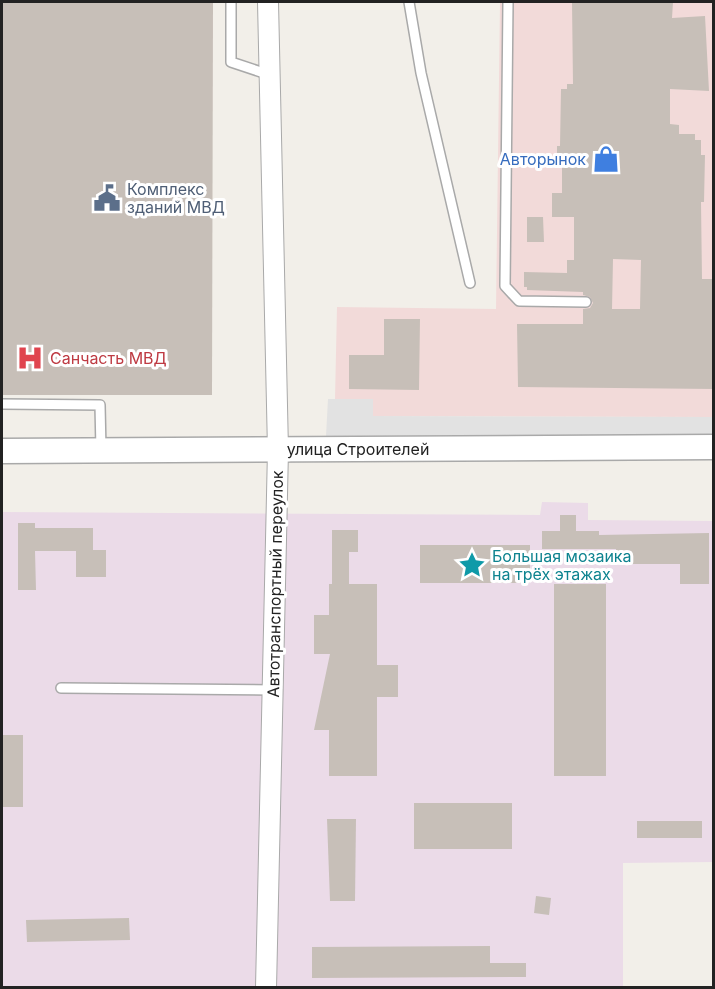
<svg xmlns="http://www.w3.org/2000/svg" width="715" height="989" viewBox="0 0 715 989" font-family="Inter,sans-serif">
  <rect width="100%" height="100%" fill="#f2efe9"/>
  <!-- commercial -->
  <polygon fill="#f2dad9" points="500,2 713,2 713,417 372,416 373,399 335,399 337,307 496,309"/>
  <!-- industrial -->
  <polygon fill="#ebdbe8" points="542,502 588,503 588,520 713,521 713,862 623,863 623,987 2,988 2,512 540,515"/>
  <!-- parking -->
  <polygon fill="#e2e2e2" points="328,399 373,399 373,416 713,417 713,435 326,436"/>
  <!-- building -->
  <g fill="#c7bfb8" fill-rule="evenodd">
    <polygon points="2,2 213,2 212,395 2,395"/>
    <path d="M572,2H673L672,18L705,16L709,91L670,89V124L679,125V134H695V140H701V155H705L704,202H701L702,279H714V389L518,387L517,324H583V309L590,308L593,303L590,297L583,295V292L527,290V287H524V272L567,273V260H574V217H552V193H562V163H557V146H560L561,89H567V84H573ZM613,259L641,260L640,309H612Z"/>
    <polygon points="527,217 543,217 544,242 527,242"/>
    <polygon points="384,319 420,319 419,390 349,389 349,355 384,355"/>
    <polygon points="560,515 576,515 576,531 599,531 599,535 709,533 709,584 680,584 680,564 616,564 616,549 542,549 542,531 560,531"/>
    <polygon points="18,523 35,523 35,528 93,528 93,550 106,550 106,577 76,577 76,551 35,551 36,590 18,590"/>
    <polygon points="332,530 358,530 358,552 349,552 349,584 377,584 377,665 398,665 398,697 377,697 377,776 329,776 329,730 314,730 330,654 314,654 314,615 329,615 329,584 332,584"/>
    <rect x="420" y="545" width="110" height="38"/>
    <rect x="554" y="584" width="52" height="192"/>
    <rect x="2" y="735" width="21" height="72"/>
    <rect x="414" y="803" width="98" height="46"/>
    <polygon points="327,819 356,819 355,901 330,901"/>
    <rect x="637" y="821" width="65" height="17"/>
    <polygon points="536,896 551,898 549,915 534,913"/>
    <polygon points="129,918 130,940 27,942 26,920"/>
    <polygon points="490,946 490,963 526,963 526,977 312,978 312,947"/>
  </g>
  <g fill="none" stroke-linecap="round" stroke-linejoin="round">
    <defs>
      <g id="service">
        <polyline points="231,2 231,62 270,75"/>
        <polyline points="409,2 421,73 470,283"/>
        <polyline points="508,2 505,286 519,301 586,302"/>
        <polyline points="2,404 100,405 101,450"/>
        <polyline points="61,688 273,690"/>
      </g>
      <polyline id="minor" points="266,988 278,450 268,2"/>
      <polyline id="tertiary" points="2,451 714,447"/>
    </defs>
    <!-- service casing -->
    <use href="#service" stroke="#a9a9a9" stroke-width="12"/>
    <!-- minor casing -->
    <use href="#minor" stroke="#a9a9a9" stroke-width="22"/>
    <!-- tertiary casing -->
    <use href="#tertiary" stroke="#a9a9a9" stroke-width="27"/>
    <!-- service -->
    <use href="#service" stroke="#fff" stroke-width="9"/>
    <!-- minor -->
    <use href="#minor" stroke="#fff" stroke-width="20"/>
    <!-- tertiary -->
    <use href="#tertiary" stroke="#fff" stroke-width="24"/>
  </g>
  <!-- icons -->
  <defs>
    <symbol id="shop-bare" viewBox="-9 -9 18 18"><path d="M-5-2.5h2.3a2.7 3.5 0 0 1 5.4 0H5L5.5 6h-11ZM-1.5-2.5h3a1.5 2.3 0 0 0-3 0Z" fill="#3f7fe0" stroke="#fff" stroke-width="2.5" paint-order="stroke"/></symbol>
    <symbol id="civic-bare" viewBox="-9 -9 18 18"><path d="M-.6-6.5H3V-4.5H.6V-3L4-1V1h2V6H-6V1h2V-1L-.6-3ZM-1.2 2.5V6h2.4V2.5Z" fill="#5c6f8a" stroke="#fff" stroke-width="2.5" paint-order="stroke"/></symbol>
    <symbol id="hospital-bare" viewBox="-9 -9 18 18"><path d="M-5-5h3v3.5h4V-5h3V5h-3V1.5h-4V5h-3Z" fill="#e0444e" stroke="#fff" stroke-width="2.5" paint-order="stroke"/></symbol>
    <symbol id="sight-bare" viewBox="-9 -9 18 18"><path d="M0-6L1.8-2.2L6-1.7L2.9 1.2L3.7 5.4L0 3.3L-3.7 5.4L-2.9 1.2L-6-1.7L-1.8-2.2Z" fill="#0f9aa8" stroke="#fff" stroke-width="2.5" paint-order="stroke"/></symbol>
  </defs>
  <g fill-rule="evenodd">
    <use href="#shop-bare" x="587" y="140" width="38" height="38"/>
    <use href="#civic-bare" x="88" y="179" width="38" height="38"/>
    <use href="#hospital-bare" x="11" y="339" width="38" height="38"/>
    <use href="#sight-bare" x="453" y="546" width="38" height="38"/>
  </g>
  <g text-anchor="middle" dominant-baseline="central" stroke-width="6" stroke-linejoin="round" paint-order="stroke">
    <!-- shop labels -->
    <g font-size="16" fill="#366cbe" stroke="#fff" text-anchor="end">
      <text x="586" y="159">Авторынок</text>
    </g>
    <!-- service labels -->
    <g font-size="16" fill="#4e5e75" stroke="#fff" text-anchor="start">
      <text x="127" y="189">Комплекс<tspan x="127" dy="18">зданий МВД</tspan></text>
    </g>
    <!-- health labels -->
    <g font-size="16" fill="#be3a42" stroke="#fff" text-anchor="start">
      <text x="50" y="358">Санчасть МВД</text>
    </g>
    <!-- street labels -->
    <g font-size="16" fill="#222" stroke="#fff">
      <text x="358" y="449">улица Строителей</text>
      <text transform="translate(275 584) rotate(-89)">Автотранспортный переулок</text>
    </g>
    <!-- culture labels -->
    <g font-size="16" fill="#0d838f" stroke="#fff" text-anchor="start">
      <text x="492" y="556">Большая мозаика<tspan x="492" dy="18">на трёх этажах</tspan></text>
    </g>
  </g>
  <!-- border -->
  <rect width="715" height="989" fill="none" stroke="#222222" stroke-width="6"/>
</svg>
